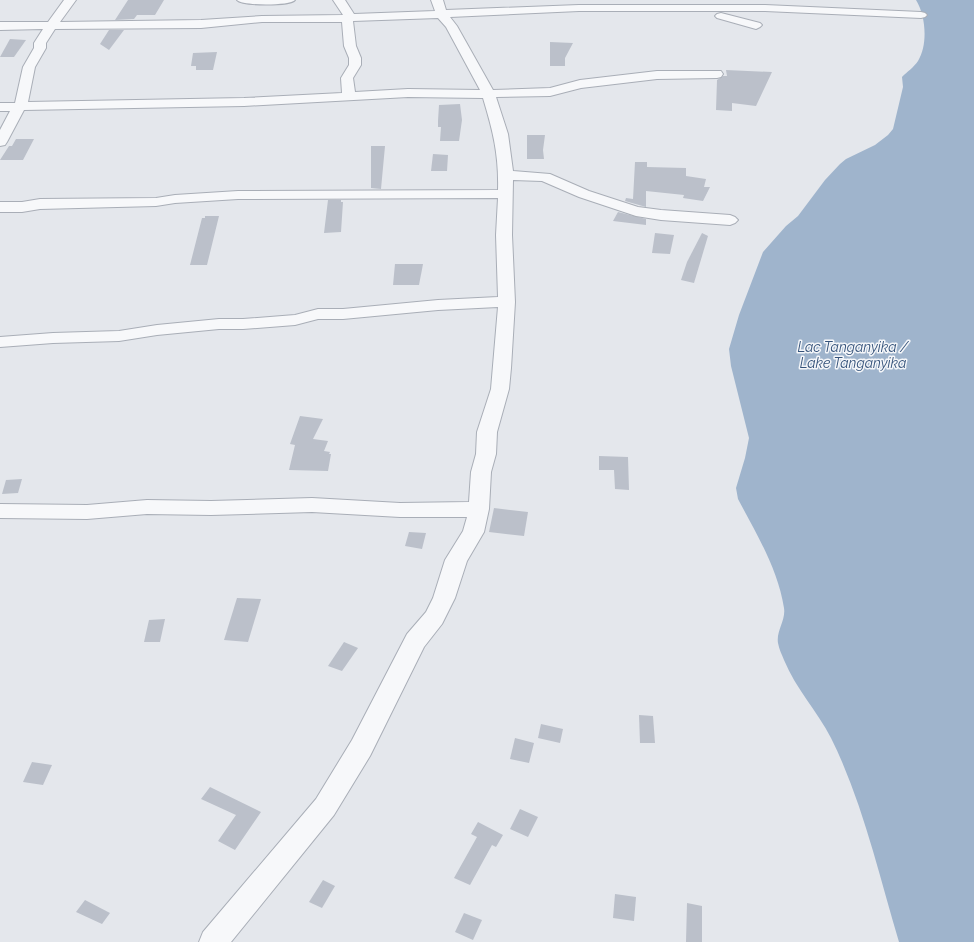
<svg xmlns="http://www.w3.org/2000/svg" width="974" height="942" viewBox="0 0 974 942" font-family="Raleway,sans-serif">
  <rect width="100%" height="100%" fill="#e4e7ec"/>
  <!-- water -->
  <path fill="#9fb4cc" d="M916,0H974V942H899C879,875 862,800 831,738C817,711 796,689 784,660C782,655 779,649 778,643C776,631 786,620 784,608C778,569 756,533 738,499L736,488L745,458L749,438L731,366L729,349L739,315L763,252L786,226L798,216L825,180L840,164L846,159L875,145L888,135L893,129L903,87L902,77C907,72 914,67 918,61C928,45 926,16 916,0Z"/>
  <!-- building -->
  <g fill="#bbc0ca">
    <polygon points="128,0 164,0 155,15 137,15 134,19 115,20"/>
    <polygon points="109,30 124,30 109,50 100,44"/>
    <polygon points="10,39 26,40 14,57 0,57"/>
    <polygon points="550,42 573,43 565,58 565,66 550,66"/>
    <polygon points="217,52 213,70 196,70 196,66 191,66 193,53"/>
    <polygon points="726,70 772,72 756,106 732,103 732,111 716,110 717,80 723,76 727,76"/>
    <polygon points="460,104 462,120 459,141 440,141 441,127 438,127 438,121 439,105"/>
    <polygon points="527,135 545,135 543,150 544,159 527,159"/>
    <polygon points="16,139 34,139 23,160 0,160 9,146 12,146"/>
    <polygon points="371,146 385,146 381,189 371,188"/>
    <polygon points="433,154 448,155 447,171 431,171"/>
    <polygon points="635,162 647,162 647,167 686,168 686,176 706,179 704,187 710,187 703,201 683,198 684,195 646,191 646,207 625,201 626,198 633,199"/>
    <polygon points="328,200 341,200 341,202 343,202 341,232 324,233"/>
    <polygon points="618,212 646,219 646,225 613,221"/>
    <polygon points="205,216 219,216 207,265 190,265 202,218 205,218"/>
    <polygon points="655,233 674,235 670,254 652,253"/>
    <polygon points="702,233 708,236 694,283 681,280 687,262"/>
    <polygon points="395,264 423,264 419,285 393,285"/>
    <polygon points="300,416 323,419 313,439 328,441 324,451 330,452 329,454 331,454 328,471 289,470 295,445 290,444"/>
    <polygon points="599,456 628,457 629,490 615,489 614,470 599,470"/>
    <polygon points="22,479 18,493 2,494 6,480"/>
    <polygon points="494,508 528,512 524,536 489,532"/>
    <polygon points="409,532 426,533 422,549 405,546"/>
    <polygon points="237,598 261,599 248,642 224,640"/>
    <polygon points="165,619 160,642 144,642 149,620"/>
    <polygon points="344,642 358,648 342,671 328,666"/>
    <polygon points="639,715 653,716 655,743 640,743"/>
    <polygon points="541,724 563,729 560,743 538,738"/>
    <polygon points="515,738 534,743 529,763 510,759"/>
    <polygon points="32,762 52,765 43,785 23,782"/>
    <polygon points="210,787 261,812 235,850 218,841 236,815 201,799"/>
    <polygon points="520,809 538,817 528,837 510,829"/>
    <polygon points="478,822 503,835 496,847 492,845 470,885 454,878 477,837 471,834"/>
    <polygon points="323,880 335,886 322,908 309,902"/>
    <polygon points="615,894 636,897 634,921 613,918"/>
    <polygon points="85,900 110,913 102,924 76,912"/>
    <polygon points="687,903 702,906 702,942 686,942"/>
    <polygon points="464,913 482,920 473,940 455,932"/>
  </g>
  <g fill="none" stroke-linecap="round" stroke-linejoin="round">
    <defs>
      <g id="minor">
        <path d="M64,0H76L60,22L201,20L262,16L343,15L333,0H345L354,14L435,11L431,0H443L446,10L579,5H765L921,12L925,13L927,15L925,17L921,18L765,11H579L450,17L457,26L493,90L550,88L580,80L657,71H721L723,74L721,77L717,78L657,79L581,88L550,96L496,97L508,134L513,171L550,174L589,191L638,207L661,210L730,215L735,217L738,220L735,223L730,225L661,220L636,216L579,197L542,181L513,180L512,235L515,302L511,368L509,389L497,432L496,454L491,472L489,509L484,532L467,561L455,598L442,624L424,647L370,756L334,815L231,942H199L203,932L316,799L352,740L407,634L426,612L433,598L445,560L463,531L467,517H400L312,512L211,515L147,514L87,519L0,518V504L87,505L147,500L211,501L312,498L400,503L469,502L471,472L476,454L477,432L491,389L498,307L438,310L343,319H318L295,325L243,329H219L157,335L119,341L53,343L0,347V337L53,333L119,331L157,325L219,319H243L295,315L318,309H343L438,300L498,297L496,235L498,198L238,199L175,203L156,206L40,209L22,212H0V202H22L40,199L156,198L175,195L238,191L498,190C499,155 493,131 483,98L408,97L244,106L24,110L7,142L5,145L0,146V130L10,111H0V103H15L23,67L34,48V43L43,29L0,30V22H48ZM438,18L446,27L480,90L408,89L355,92L353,78L361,65V58L356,46L353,21ZM262,22H342L344,46L349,58V65L341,78L342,93L244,98L28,102L35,67L46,48V43L55,29L201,28Z"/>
        <path d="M237,0H295C290,6 242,6 237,0Z"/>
        <polygon points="721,13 760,23 762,25 760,27 756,29 717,18 715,16 717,14"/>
      </g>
    </defs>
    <!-- minor casing -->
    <use href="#minor" stroke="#a9aeb7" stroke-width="2"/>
    <!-- minor -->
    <use href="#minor" fill="#f7f8fa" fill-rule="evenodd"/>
  </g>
  <g text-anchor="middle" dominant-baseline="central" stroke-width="3" stroke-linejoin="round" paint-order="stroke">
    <!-- water labels -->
    <g font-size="14" font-style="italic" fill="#34527a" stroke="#f4f6f9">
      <text x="853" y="347">Lac Tanganyika /<tspan x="853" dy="16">Lake Tanganyika</tspan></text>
    </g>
  </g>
</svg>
